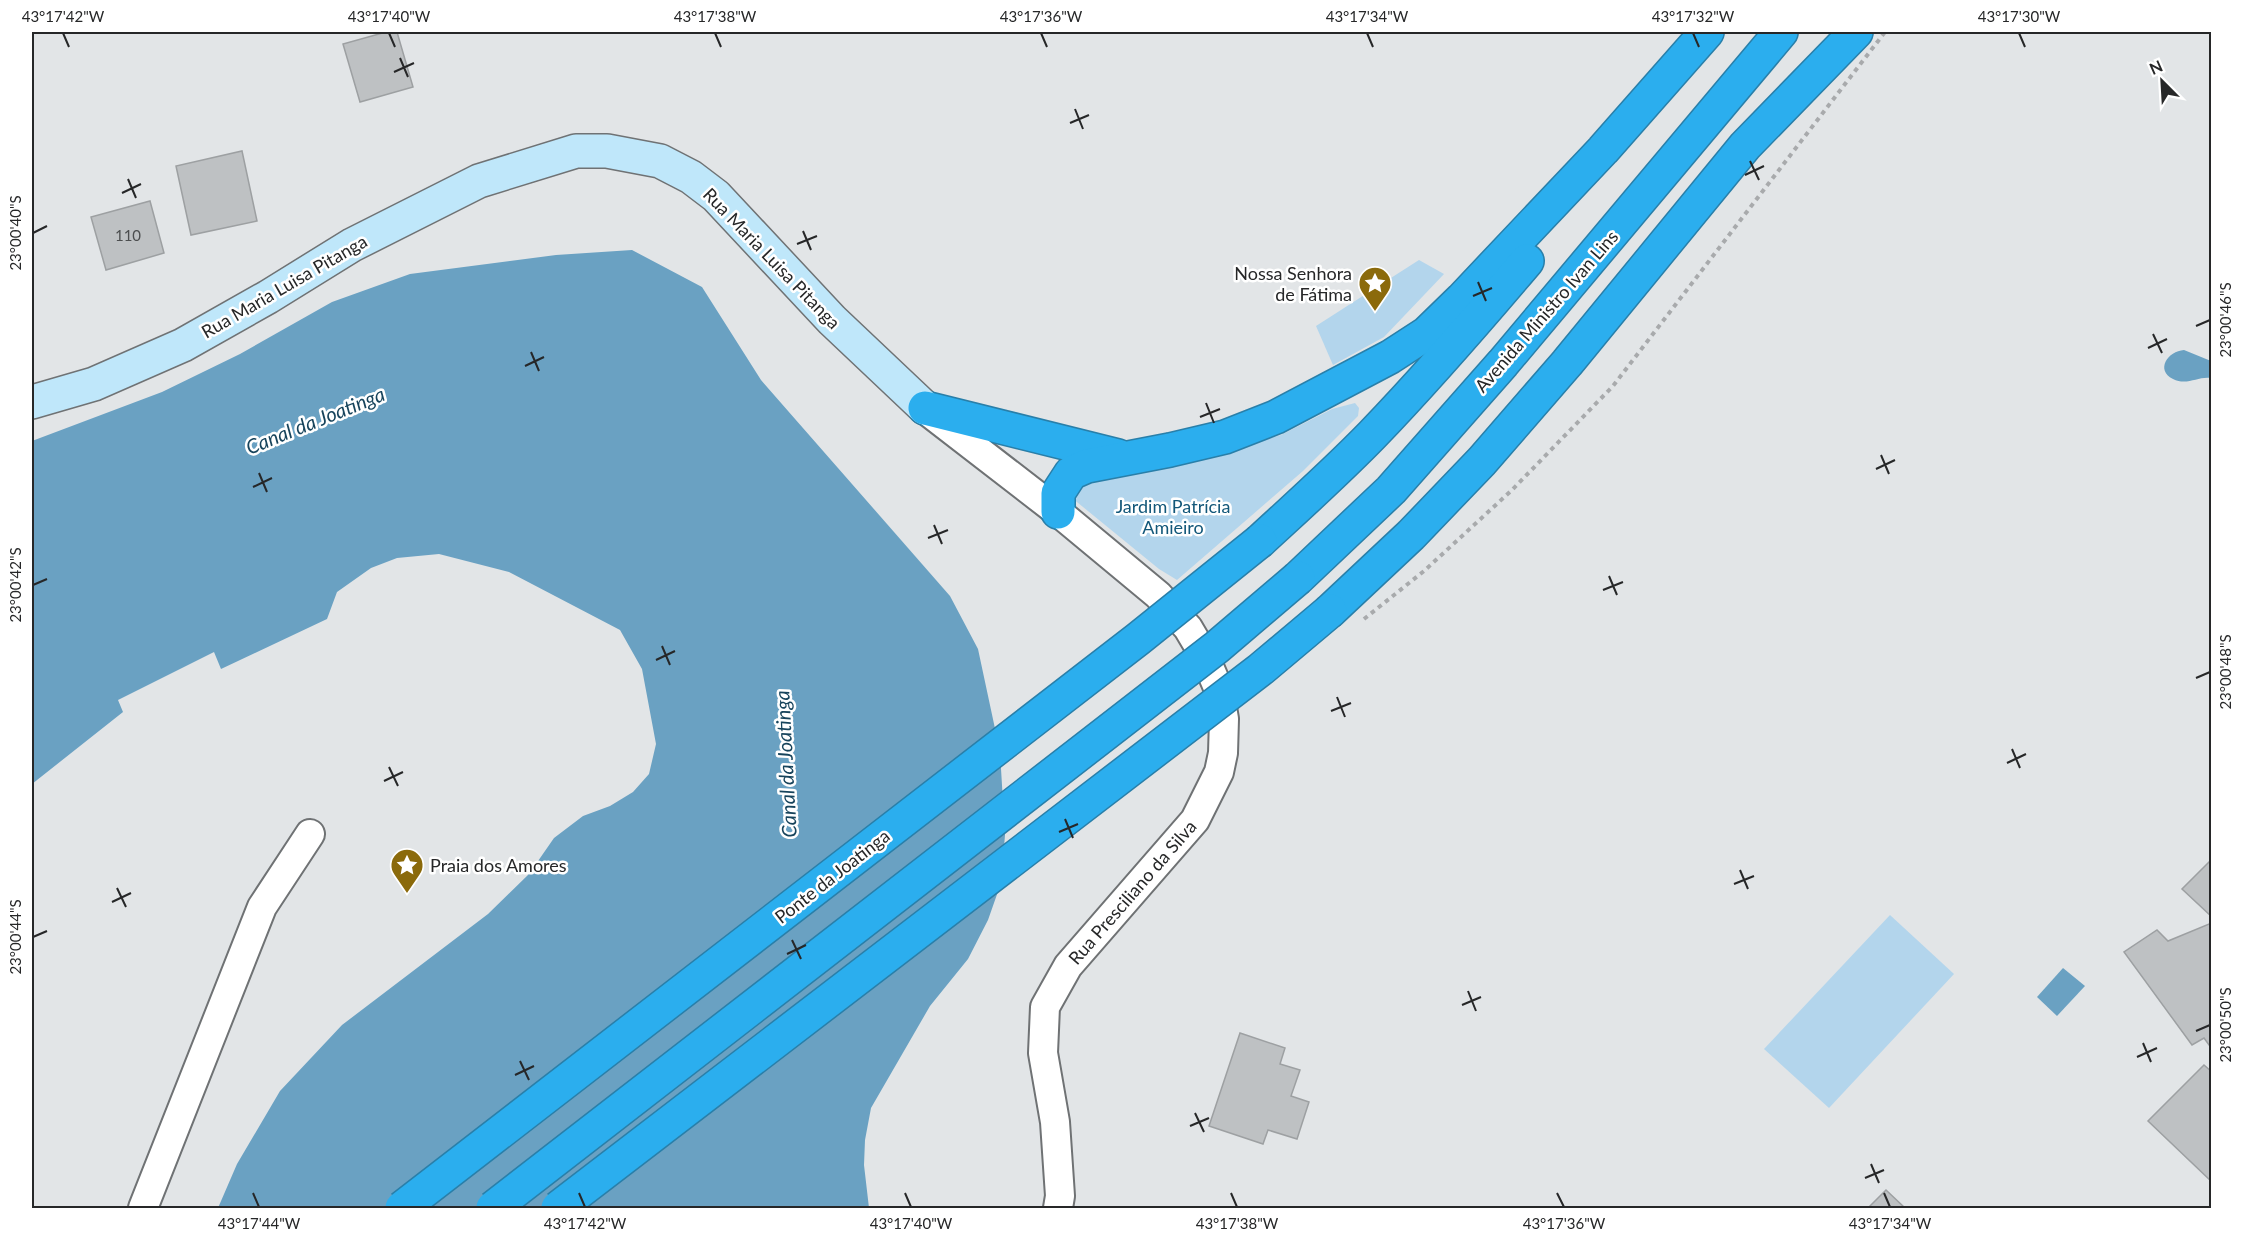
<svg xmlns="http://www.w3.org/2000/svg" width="2243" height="1240" viewBox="0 0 2243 1240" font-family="Lato,sans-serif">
  <rect width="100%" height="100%" fill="#e2e5e7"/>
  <!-- green -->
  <g fill="#b3d5ec">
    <polygon points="1419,260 1444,274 1384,337 1333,365 1316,326"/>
    <polygon points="1355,403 1359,408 1358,416 1303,471 1177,580 1159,569 1072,498 1073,489 1095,476 1147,472 1206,458 1281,435 1332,409"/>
    <polygon points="1890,915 1954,974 1829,1108 1764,1049"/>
  </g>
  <!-- water -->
  <g fill="#6aa1c2">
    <polygon points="632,250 702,287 761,380 950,596 978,649 1000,752 1005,835 1001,883 988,920 968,959 930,1006 871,1108 865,1140 864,1165 869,1208 218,1208 237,1164 280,1091 342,1025 488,914 529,874 554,838 583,816 610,806 633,792 649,774 656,744 642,669 620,630 509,572 439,554 397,558 371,568 337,592 327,619 221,669 214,652 118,700 123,712 32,784 32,441 162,392 240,354 332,302 410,274 556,255"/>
    <path d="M2184,350L2211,361V378C2198,376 2187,386 2173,379C2155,370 2168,351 2184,350Z"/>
    <polygon points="2063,968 2085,986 2057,1016 2037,997"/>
  </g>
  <!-- building -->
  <g fill="#bec1c3" stroke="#9da0a2" stroke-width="1.5">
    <polygon points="386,32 397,32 413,87 360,102 343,44"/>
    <polygon points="242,151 257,221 191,235 176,166"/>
    <polygon points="150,201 164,253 106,270 91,217"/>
    <polygon points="2212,859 2212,917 2182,889"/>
    <polygon points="2209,924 2212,926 2212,1049 2204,1038 2192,1045 2124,952 2157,930 2168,941"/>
    <polygon points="1240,1033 1285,1048 1280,1064 1300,1070 1291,1096 1309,1102 1297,1139 1268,1130 1263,1144 1209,1126"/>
    <polygon points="2204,1065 2212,1072 2212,1182 2148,1121"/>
    <polygon points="1886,1190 1905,1208 1868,1208"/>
  </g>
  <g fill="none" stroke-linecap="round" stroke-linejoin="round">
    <defs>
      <g id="street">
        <polyline points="926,410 1058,512 1158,595 1188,628 1204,655 1219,690 1224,719 1223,753 1219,772 1195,820 1068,966 1045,1007 1043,1053 1055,1122 1060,1196 1058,1208"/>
        <polyline points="143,1208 262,907 310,834"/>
      </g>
      <polyline id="secondary" points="32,402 94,384 183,345 268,297 352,245 479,181 576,151 607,151 660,161 691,177 716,196 832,320 925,408"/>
      <g id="highway">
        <polyline points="925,408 1118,456"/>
        <polyline points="1058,512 1058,493 1071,473 1087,466 1170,450 1225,437 1276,417 1390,357 1427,333 1462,299 1603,150 1707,32"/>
        <path d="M1260,541C1298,506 1336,472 1372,435C1426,379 1477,320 1527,261"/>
        <polyline points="1298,578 1391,490 1503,363 1781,32"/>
        <polyline points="1330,611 1411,535 1482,461 1567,363 1745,146 1856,32"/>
      </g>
    </defs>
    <!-- street casing -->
    <use href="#street" stroke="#6f7274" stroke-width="32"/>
    <!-- secondary casing -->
    <use href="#secondary" stroke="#6f7274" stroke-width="36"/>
    <!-- highway casing -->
    <use href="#highway" stroke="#297fa9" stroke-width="36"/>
    <!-- street -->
    <use href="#street" stroke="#fff" stroke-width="28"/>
    <!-- secondary -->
    <use href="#secondary" stroke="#bfe7fa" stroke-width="33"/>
    <!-- highway -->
    <use href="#highway" stroke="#2baeee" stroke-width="33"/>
    <defs>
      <g id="highway-bridge">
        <polyline points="402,1208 1138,639 1260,541"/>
        <polyline points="493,1208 1217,647 1298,578"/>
        <polyline points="558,1208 1261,669 1330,611"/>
      </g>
    </defs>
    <!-- highway-bridge casing -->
    <use href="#highway-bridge" stroke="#297fa9" stroke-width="36" stroke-linecap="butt"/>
    <!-- path-bridge -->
    <polyline stroke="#a8aaac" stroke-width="4" stroke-dasharray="4.5 4.5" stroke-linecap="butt" points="1364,619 1424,571 1512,490 1613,386 1885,32"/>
    <!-- highway-bridge -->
    <use href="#highway-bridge" stroke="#2baeee" stroke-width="33"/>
  </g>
  <!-- ticks -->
  <path fill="none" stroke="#262728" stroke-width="2" d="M63,33L69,47M389,33L395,47M715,33L721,47M1041,33L1047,47M1367,33L1373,47M1693,33L1699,47M2019,33L2025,47M400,58L408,77M394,72L414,63M1075,109L1083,129M1070,123L1089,115M1750,161L1759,180M1745,175L1764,166M128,179L136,198M122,193L141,184M803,231L811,250M33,233L47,226M797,244L817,236M1478,282L1486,301M1473,296L1492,288M2196,326L2210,320M2153,334L2162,353M2148,348L2167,339M531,352L539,371M525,366L544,357M1206,403L1214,423M1200,417L1220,409M1881,455L1889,474M1876,469L1895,460M259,473L267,492M253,487L272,478M934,525L942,544M928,538L948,530M1609,576L1617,595M33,585L47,579M1603,590L1623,582M662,646L670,665M656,660L675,651M2196,678L2210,672M1337,697L1345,717M1331,711L1351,703M2012,749L2020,768M2007,763L2026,754M389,767L398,786M384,781L403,772M1065,819L1073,838M1059,832L1078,824M1740,870L1748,889M1734,884L1754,876M117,888L126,907M112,902L131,893M33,937L47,931M792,940L801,959M787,954L806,945M1468,991L1476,1011M1462,1005L1481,997M2196,1031L2210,1025M2143,1043L2151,1062M2137,1057L2157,1048M520,1061L529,1080M515,1075L534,1066M1195,1113L1204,1132M1190,1126L1209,1118M1871,1164L1879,1183M1865,1178L1884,1170M253,1193L259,1207M579,1193L585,1207M905,1193L911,1207M1231,1193L1237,1207M1557,1193L1564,1207M1884,1193L1890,1207"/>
  <!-- icons -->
  <defs>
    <symbol id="sight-pin" viewBox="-11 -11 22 30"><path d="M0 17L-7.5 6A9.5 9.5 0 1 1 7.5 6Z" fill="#8b6a0b" stroke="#fff"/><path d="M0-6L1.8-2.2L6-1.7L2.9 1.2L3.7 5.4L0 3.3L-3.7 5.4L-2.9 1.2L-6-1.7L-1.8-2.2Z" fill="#fff"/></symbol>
  </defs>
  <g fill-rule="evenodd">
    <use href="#sight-pin" x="1356" y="264" width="38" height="52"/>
    <use href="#sight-pin" x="388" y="846" width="38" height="52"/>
  </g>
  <g text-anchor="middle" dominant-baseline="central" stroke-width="5" stroke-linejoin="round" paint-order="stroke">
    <!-- number labels -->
    <g font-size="15" fill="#4c4e4f">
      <text x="128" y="235">110</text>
    </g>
    <!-- street labels -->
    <g font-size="18" fill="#262728" stroke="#fff">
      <text transform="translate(772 258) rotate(46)">Rua Maria Luisa Pitanga</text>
      <text transform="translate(284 286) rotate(-30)">Rua Maria Luisa Pitanga</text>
      <text transform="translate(1546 311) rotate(-49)">Avenida Ministro Ivan Lins</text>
      <text transform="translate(832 876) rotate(-38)">Ponte da Joatinga</text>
      <text transform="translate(1132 892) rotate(-49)">Rua Presciliano da Silva</text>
    </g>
    <!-- poi labels -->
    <g font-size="18" fill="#262728" stroke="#fff" text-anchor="end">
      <text x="1352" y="273">Nossa Senhora<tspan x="1352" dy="21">de Fátima</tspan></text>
      <text x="430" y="865" text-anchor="start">Praia dos Amores</text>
    </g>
    <!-- park labels -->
    <g font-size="18" fill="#125779" stroke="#fff">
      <text x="1173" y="506">Jardim Patrícia<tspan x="1173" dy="21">Amieiro</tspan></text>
    </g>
    <!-- water labels -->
    <g font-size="20" font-style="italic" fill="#17445c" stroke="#fff">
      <text transform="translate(315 420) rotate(-22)">Canal da Joatinga</text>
      <text transform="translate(785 764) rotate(-93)">Canal da Joatinga</text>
    </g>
  </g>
  <!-- border -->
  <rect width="2243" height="1240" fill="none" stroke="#ffffff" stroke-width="66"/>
  <!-- north arrow -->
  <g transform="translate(2162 81) rotate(336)" stroke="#ffffff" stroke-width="4.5" paint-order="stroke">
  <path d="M0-4.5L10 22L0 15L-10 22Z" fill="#262728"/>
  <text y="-9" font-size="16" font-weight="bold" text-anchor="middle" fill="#262728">N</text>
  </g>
  <rect x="33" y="33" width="2177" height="1174" fill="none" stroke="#262728" stroke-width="2"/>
  <g font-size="15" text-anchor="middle" fill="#262728">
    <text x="63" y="22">43°17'42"W</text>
    <text x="389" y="22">43°17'40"W</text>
    <text x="715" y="22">43°17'38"W</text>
    <text x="1041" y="22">43°17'36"W</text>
    <text x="1367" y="22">43°17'34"W</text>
    <text x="1693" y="22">43°17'32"W</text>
    <text x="2019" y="22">43°17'30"W</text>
    <text transform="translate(16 233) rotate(-90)" y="5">23°00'40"S</text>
    <text transform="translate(2226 320) rotate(-90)" y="5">23°00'46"S</text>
    <text transform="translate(16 585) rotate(-90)" y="5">23°00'42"S</text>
    <text transform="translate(2226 672) rotate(-90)" y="5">23°00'48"S</text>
    <text transform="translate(16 937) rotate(-90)" y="5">23°00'44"S</text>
    <text transform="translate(2226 1025) rotate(-90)" y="5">23°00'50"S</text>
    <text x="259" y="1229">43°17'44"W</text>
    <text x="585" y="1229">43°17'42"W</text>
    <text x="911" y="1229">43°17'40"W</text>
    <text x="1237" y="1229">43°17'38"W</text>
    <text x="1564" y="1229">43°17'36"W</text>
    <text x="1890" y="1229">43°17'34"W</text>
  </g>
</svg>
